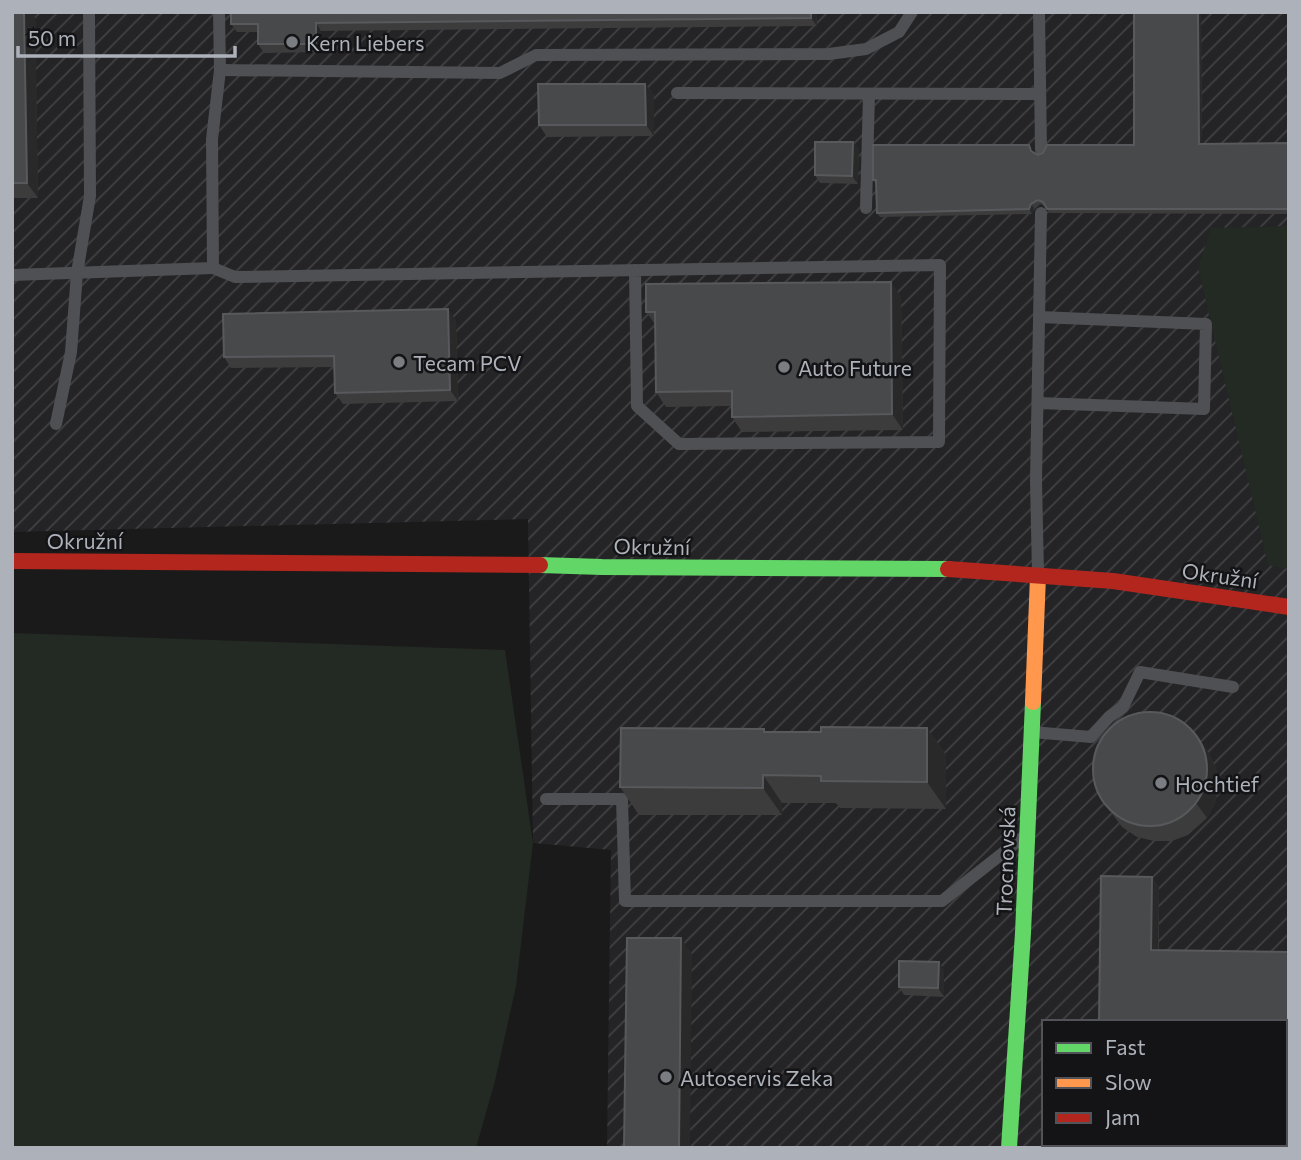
<svg xmlns="http://www.w3.org/2000/svg" width="1301" height="1160" viewBox="0 0 1301 1160" font-family="Commissioner,sans-serif">
  <defs>
    <pattern id="industrial-furrows" width="10" height="10" patternUnits="userSpaceOnUse" patternTransform="scale(1.75)"><rect width="10" height="10" fill="#242426"/><path d="M-1 1l2-2M0 10L10 0M9 11l2-2" fill="none" stroke="#414143"/></pattern>
  </defs>
  <rect width="100%" height="100%" fill="#1a1a1a"/>
  <!-- industrial -->
  <path fill="url(#industrial-furrows)" fill-rule="evenodd" d="M12,12H1289V1148H607L611,850L533,843L528,519L12,532ZM1044,1022H1285V1144H1044Z"/>
  <!-- grass -->
  <g fill="#232923">
    <polygon points="1289,226 1289,569 1268,565 1198,268 1211,228"/>
    <polygon points="12,633 505,650 533,843 516,986 495,1081 476,1148 12,1148"/>
  </g>
  <g fill="none" stroke-linecap="round" stroke-linejoin="round">
    <!-- lane -->
    <g stroke="#4f5053" stroke-width="12">
      <polyline points="1039,12 1041,150"/>
      <polyline points="220,70 500,73 536,55 829,54 866,49 899,32 912,12"/>
      <polyline points="677,93 1040,94"/>
      <polyline points="866,208 869,94"/>
      <polyline points="213,268 235,277 940,265 939,442 679,444 637,406 635,270"/>
      <polyline points="12,275 213,268 212,139 220,70 219,12"/>
      <polyline points="1038,403 1204,409 1206,324 1040,317"/>
      <polyline points="56,424 71,352 77,273 90,196 89,12"/>
      <polyline points="1038,573 1036,481 1041,213"/>
      <polyline points="1032,732 1091,737 1109,717 1123,707 1140,672 1233,687"/>
      <polyline points="546,799 622,799 625,901 942,901 1022,838"/>
    </g>
    <!-- fast -->
    <g stroke="#63d668" stroke-width="16">
      <polyline points="540,565 602,567 948,569"/>
      <polyline points="1009,1148 1023,933 1033,702"/>
    </g>
    <!-- slow -->
    <polyline stroke="#ff974d" stroke-width="16" points="1033,702 1038,576"/>
    <!-- jam -->
    <g stroke="#b3261e" stroke-width="16">
      <polyline points="12,561 540,565"/>
      <polyline points="948,569 1113,581 1289,607"/>
    </g>
  </g>
  <!-- wall -->
  <g fill="#3c3c3d">
    <polygon points="12,12 35,12 38,198 12,198"/>
    <polygon points="816,12 817,26 321,31 321,52 264,53 258,44 258,32 237,32 231,24"/>
    <polygon points="1134,12 1201,12 1202,144 1289,143 1289,214 1050,213 1045,206 1040,204 1034,208 1032,214 880,217 877,213 876,184 873,180 1032,150 1033,152 1038,155 1134,145"/>
    <polygon points="645,84 654,95 654,136 547,137 539,125"/>
    <polygon points="853,142 859,150 858,184 820,183 815,175"/>
    <polygon points="901,297 903,430 742,432 732,417 732,406 666,407 656,392 655,324 646,312"/>
    <polygon points="456,320 458,401 343,404 335,393 335,367 231,368 224,357"/>
    <polygon points="927,728 946,755 946,809 840,808 836,803 782,803 782,815 639,815 620,787 821,732"/>
    <polygon points="1197,737 1208,752 1216,768 1218,786 1215,803 1207,818 1188,835 1172,841 1154,841 1137,837 1122,827 1101,799"/>
    <polygon points="1152,877 1159,888 1159,950 1289,952 1289,1065 1285,1065 1285,1022 1099,1022"/>
    <polygon points="944,970 944,997 904,995 899,987"/>
  </g>
  <!-- shaded-wall -->
  <g fill="#29292a">
    <polygon points="24,12 35,12 38,198 27,183"/>
    <polygon points="811,12 816,12 817,26 811,18"/>
    <polygon points="1198,12 1201,12 1202,148 1199,144"/>
    <polygon points="316,23 321,31 321,52 316,44"/>
    <polygon points="645,84 654,95 654,136 646,125"/>
    <polygon points="853,142 859,150 858,184 852,176"/>
    <polygon points="1031,204 1034,208 1032,214 1029,209"/>
    <polygon points="891,282 901,297 903,430 892,414"/>
    <polygon points="448,309 456,320 458,401 450,390"/>
    <polygon points="927,728 946,755 946,809 927,782"/>
    <polygon points="1197,737 1208,752 1216,768 1218,786 1215,803 1207,818 1196,803"/>
    <polygon points="763,775 782,803 782,815 763,788"/>
    <polygon points="1152,877 1159,888 1158,961 1151,950"/>
    <polygon points="681,938 692,954 690,1148 679,1148"/>
    <polygon points="939,962 944,970 944,997 938,988"/>
  </g>
  <!-- building -->
  <g fill="#48494b" stroke="#58595c" stroke-width="2">
    <polygon points="12,12 24,12 27,183 12,183"/>
    <polygon points="231,12 811,12 811,18 316,23 316,44 258,44 258,24 231,24"/>
    <polygon points="1134,12 1198,12 1199,144 1289,143 1289,209 1047,209 1043,202 1038,200 1031,204 1029,209 877,213 876,180 873,180 873,145 1029,145 1031,151 1038,155 1043,153 1047,145 1134,145"/>
    <polygon points="538,84 645,84 646,125 539,125"/>
    <polygon points="815,142 853,142 852,176 815,175"/>
    <polygon points="891,282 892,414 732,417 732,391 656,392 655,312 646,312 646,284"/>
    <polygon points="448,309 450,390 335,393 334,356 224,357 223,314"/>
    <circle cx="1150" cy="769" r="57"/>
    <polygon points="821,727 927,728 927,782 821,781 821,776 763,775 763,788 620,787 621,728 764,729 764,732 821,732"/>
    <polygon points="1101,876 1152,877 1151,950 1289,952 1289,1055 1285,1055 1285,1022 1099,1022"/>
    <polygon points="627,938 681,938 679,1148 624,1148"/>
    <polygon points="899,961 939,962 938,988 899,987"/>
  </g>
  <!-- markers -->
  <g fill="#7a7d82" stroke="#141416" stroke-width="2.5">
    <circle cx="292" cy="42" r="7"/>
    <circle cx="399" cy="362" r="7"/>
    <circle cx="784" cy="367" r="7"/>
    <circle cx="1161" cy="783" r="7"/>
    <circle cx="666" cy="1077" r="7"/>
  </g>
  <g text-anchor="middle" dominant-baseline="central" stroke-width="5" stroke-linejoin="round" paint-order="stroke">
    <!-- poi labels -->
    <g font-size="21" fill="#adb2ba" stroke="#141416" text-anchor="start">
      <text x="306" y="42">Kern Liebers</text>
      <text x="413" y="362">Tecam PCV</text>
      <text x="798" y="367">Auto Future</text>
      <text x="1175" y="783">Hochtief</text>
      <text x="680" y="1077">Autoservis Zeka</text>
    </g>
    <!-- street labels -->
    <g font-size="21" fill="#adb2ba" stroke="#141416">
      <text x="85" y="540">Okružní</text>
      <text transform="translate(652 546) rotate(1)">Okružní</text>
      <text transform="translate(1220 575) rotate(8)">Okružní</text>
      <text transform="translate(1005 861) rotate(-88)">Trocnovská</text>
    </g>
  </g>
  <!-- border -->
  <rect width="1301" height="1160" fill="none" stroke="#adb2ba" stroke-width="28"/>
  <!-- legend -->
  <rect x="1042" y="1020" width="245" height="126" fill="#141416" stroke="#515358" stroke-width="2"/>
  <rect x="1056" y="1043" width="35" height="10" fill="#63d668" stroke="#515358" stroke-width="2"/>
  <text x="1105" y="1055" font-size="21" fill="#adb2ba">Fast</text>
  <rect x="1056" y="1078" width="35" height="10" fill="#ff974d" stroke="#515358" stroke-width="2"/>
  <text x="1105" y="1090" font-size="21" fill="#adb2ba">Slow</text>
  <rect x="1056" y="1113" width="35" height="10" fill="#b3261e" stroke="#515358" stroke-width="2"/>
  <text x="1105" y="1125" font-size="21" fill="#adb2ba">Jam</text>
  <!-- scale -->
  <path d="M18 46v10h217v-10" fill="none" stroke="#adb2ba" stroke-width="3.5"/>
  <text x="28" y="46" font-size="21" fill="#adb2ba" stroke="#141416" stroke-width="5" paint-order="stroke">50 m</text>
</svg>
